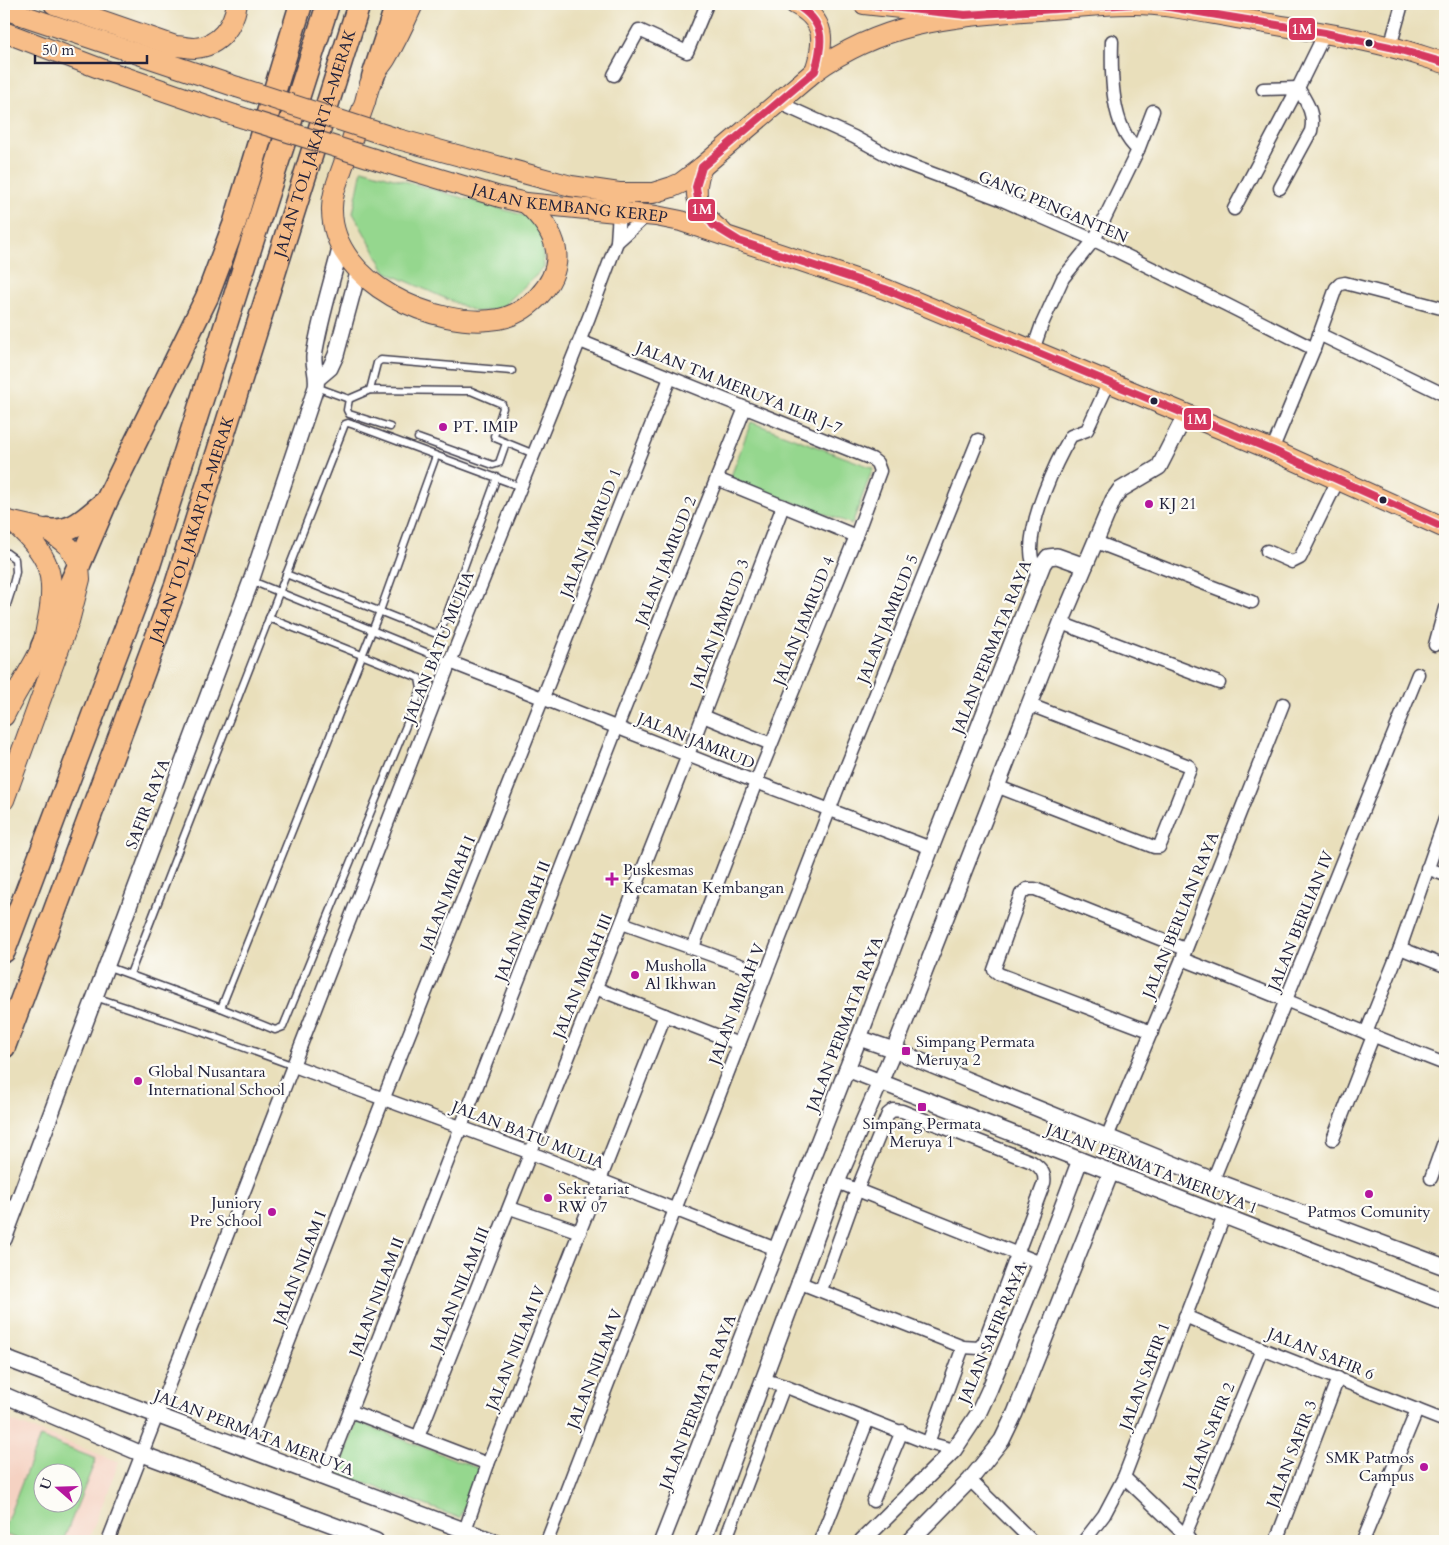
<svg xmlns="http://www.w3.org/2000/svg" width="1449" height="1545" viewBox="0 0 1449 1545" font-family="Cardo,serif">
  <rect width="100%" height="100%" fill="#fdfcf7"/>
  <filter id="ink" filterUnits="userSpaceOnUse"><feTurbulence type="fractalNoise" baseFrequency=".02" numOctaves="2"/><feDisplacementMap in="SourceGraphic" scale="10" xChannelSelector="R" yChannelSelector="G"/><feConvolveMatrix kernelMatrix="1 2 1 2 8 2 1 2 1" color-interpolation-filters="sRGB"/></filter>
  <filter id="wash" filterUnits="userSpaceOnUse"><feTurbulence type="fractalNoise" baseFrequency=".0096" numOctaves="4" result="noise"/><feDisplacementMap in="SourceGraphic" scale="20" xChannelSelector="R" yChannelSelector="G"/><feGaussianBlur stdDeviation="1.12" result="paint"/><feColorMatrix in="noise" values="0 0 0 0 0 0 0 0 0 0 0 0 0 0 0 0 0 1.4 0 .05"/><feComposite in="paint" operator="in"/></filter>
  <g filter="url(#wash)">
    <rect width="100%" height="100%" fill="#e9dfbb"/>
    <!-- built -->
    <path fill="#f5d2c2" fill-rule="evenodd" d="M4,1418L119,1462L88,1541H4ZM42,1472H72V1502H42Z"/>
    <!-- green -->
    <g fill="#95d78e" stroke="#5c7c64" fill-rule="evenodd">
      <polygon points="362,169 540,220 544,268 500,309 476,312 386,272 353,213"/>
      <polygon points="751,422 873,468 852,524 730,479"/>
      <polygon points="357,1422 480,1469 460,1518 338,1473"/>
      <path d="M40,1437L96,1459L63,1541H22L4,1534V1528ZM42,1472H72V1502H42Z"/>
    </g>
  </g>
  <g filter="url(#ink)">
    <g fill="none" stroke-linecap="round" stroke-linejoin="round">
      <defs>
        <g id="service">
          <polyline points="316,387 349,399 370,390 464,391 471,391 502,404 503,408 494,436 495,438 534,454"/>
          <polyline points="370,390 377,363 381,360 512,371"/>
          <polyline points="349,399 347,410 349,414 390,427"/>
          <polyline points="418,438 493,465 499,463 506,443"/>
          <polyline points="4,551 15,559 16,572 11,592"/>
          <polyline points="286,574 434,633 439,632 442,627 497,477"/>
          <polyline points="252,581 450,662"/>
          <polyline points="4,589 11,592 4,614"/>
          <polyline points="106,966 221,1008 275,1030 283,1027 421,689 419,678 269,618"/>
          <polyline points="130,974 345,424 348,423 354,425 521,487"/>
          <polyline points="95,997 204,1033 294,1066"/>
          <polyline points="221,1008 380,611 436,456"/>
        </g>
        <g id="minor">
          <path d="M1112,41C1111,75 1111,127 1138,150"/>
          <polyline points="1390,47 1402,4"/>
          <polyline points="614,75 639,30 687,52 707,4"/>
          <polyline points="1263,89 1298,88"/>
          <polyline points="777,102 854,137 896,160 1000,199 1094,240 1227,305 1314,349"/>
          <path d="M1280,188L1311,131C1315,114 1307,103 1298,88"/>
          <polyline points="1234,209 1298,88 1325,33"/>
          <polyline points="617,242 647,215"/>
          <polyline points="1319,334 1445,395"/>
          <polyline points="580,341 872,459 877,463 880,471 856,536 756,782 693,947"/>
          <polyline points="1033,350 1042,324 1063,278 1094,240 1138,150 1153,111"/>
          <polyline points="1272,450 1314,349 1336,288 1340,284 1345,283 1445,309"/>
          <polyline points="717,479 856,536"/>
          <polyline points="1096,542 1252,602"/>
          <polyline points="1267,551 1292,562 1300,558 1338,480"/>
          <path d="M1038,577C1034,568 1031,560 1031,550C1031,516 1054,465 1071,436L1087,430L1109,382"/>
          <polyline points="1061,623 1219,683"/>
          <polyline points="1435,645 1445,608"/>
          <polyline points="450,662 756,782 931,848"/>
          <polyline points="703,716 771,744"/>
          <polyline points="996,786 1154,847 1159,847 1161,843 1190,769 1189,766 1030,705"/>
          <polyline points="1427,868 1445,875"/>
          <polyline points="622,923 765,974"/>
          <polyline points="1400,948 1445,966"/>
          <path d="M1182,959C1270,993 1357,1030 1445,1064"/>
          <polyline points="595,988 739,1044"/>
          <polyline points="1152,1032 999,974 994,970 1021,894 1027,889 1035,889 1185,949"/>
          <polyline points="1366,1033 1400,948 1445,819"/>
          <polyline points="294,1066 531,1153 776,1249"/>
          <polyline points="1107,1137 1182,959 1283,704"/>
          <polyline points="1333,1139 1373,1036"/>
          <polyline points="1431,1178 1445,1139"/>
          <polyline points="1213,1180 1418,674"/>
          <polyline points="837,1182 1041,1263"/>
          <polyline points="510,1208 580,1232"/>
          <path d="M798,1282L963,1347L979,1348L984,1342L1044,1183C1046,1173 1040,1167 1032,1162L902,1111L893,1110L888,1114L857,1190L821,1290"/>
          <polyline points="1185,1316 1262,1349 1445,1421"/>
          <polyline points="762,1379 784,1386 928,1443 954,1450"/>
          <polyline points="350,1411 488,1464"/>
          <polyline points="418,1437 688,755 783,506"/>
          <polyline points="928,1443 963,1347"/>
          <polyline points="247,1449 379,1110 670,378"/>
          <polyline points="1124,1477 1189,1539"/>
          <polyline points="324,1478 617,727 745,408"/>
          <polyline points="970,1480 1032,1541"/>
          <polyline points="873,1501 902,1431"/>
          <polyline points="465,1530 488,1464 665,1015"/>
          <polyline points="1185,1535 1262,1349"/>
          <polyline points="108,1541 450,662 589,317 617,242 619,212"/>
          <polyline points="547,1541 837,790 978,440"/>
          <polyline points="728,1541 728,1533 784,1386"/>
          <polyline points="820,1541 868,1419"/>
          <polyline points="1084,1541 1104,1515 1124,1477 1224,1216"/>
          <polyline points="1276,1541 1338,1378"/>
          <polyline points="1363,1541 1417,1410"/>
        </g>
        <g id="tertiary">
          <polyline points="317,379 330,368 336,355 359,269"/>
          <polyline points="859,1038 894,1050 1213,1180 1445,1267"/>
          <polyline points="847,1069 1445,1302"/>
          <path d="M4,1239L251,581L316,387C318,376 313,366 314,356C320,318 332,282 341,245"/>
          <polyline points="4,1356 12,1361 493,1541"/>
          <polyline points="4,1395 142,1454 376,1541"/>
          <polyline points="662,1541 859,1038 931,848 1043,564 1048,557 1057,556 1085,566"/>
          <polyline points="703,1541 837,1182 894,1050 1061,623 1113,500 1120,490 1159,467 1186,414"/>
          <polyline points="862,1541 954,1450 978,1414 990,1388 1041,1263 1080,1160"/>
          <polyline points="910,1541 970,1480 1002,1440 1015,1413 1111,1172"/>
        </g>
        <g id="primary">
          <path d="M54,4L175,46C181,46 188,48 195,48C220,46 233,26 237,4"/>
          <path d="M413,4C405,22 396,41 386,58C382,65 376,70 373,77C369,84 367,94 365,102C358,121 352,140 345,160C340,176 331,194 332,211C333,283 436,330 499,319C514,316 527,308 538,297C570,263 557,232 526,203"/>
          <path d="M795,4C826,20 825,41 815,71"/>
          <polyline points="864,4 946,13"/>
          <polyline points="4,9 237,87"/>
          <polyline points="4,32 104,70 234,115"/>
          <path d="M398,139L571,186L619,193H653L672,187L681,183L702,167L815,71C881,24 945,17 1023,11C1059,9 1096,4 1133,4C1169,4 1206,13 1242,19C1291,28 1342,34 1391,47C1409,51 1427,58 1445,63"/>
          <path id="s1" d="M387,163L500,197L526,203L656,216L681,221L885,289L1272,450L1445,528"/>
          <path d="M702,167C690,195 699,215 722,232"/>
          <polyline points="4,520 48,530 62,541 69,547 79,565 80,579 69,621 4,800"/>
          <path d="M4,716C15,693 30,672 41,649C45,640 46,628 48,619C57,574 48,554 15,524"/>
        </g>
        <g id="motorway">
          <polyline points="373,77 397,4"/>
          <path d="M48,530C71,534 86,518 103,504"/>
          <polyline points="42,647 79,565 106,502 207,297 234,225 301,4"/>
          <polyline points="4,951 146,575 328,4"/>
          <path id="s2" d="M4,1047L176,585L359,4"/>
        </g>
      </defs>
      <!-- service casing -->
      <use href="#service" stroke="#403e4e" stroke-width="9"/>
      <!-- minor casing -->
      <use href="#minor" stroke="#403e4e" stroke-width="15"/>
      <!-- tertiary casing -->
      <use href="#tertiary" stroke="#403e4e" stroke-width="18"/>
      <!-- primary casing -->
      <use href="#primary" stroke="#403e4e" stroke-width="22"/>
      <!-- motorway casing -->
      <use href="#motorway" stroke="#403e4e" stroke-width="25"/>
      <!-- service -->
      <use href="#service" stroke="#fff" stroke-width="6"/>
      <!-- minor -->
      <use href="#minor" stroke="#fff" stroke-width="12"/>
      <!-- tertiary -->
      <use href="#tertiary" stroke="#fff" stroke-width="15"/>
      <!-- primary -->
      <use href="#primary" stroke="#f7bd88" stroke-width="20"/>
      <!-- motorway -->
      <use href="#motorway" stroke="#f7bd88" stroke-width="22"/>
      <defs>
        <g id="primary-bridge">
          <polyline points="237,87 398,139"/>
          <polyline points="234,115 387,163"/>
        </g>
      </defs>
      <!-- primary-bridge casing -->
      <use href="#primary-bridge" stroke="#403e4e" stroke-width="22" stroke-linecap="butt"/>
      <!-- primary-bridge -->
      <use href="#primary-bridge" stroke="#f7bd88" stroke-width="20"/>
      <defs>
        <g id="bus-1">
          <path d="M795,4C825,22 824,40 815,71L702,167L696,187L699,206L713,225L739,241L885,289L1272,450L1445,528"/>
          <polyline points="864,4 965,15 1133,4 1163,6 1325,33 1390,47 1445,63"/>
        </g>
      </defs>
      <!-- bus-1 casing -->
      <use href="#bus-1" stroke="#fdfcf7" stroke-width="11"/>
      <!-- bus-1 -->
      <use href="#bus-1" stroke="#d6375f" stroke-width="8"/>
    </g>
  </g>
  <!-- markers -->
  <g fill="#22223b" stroke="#fdfcf7" stroke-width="2">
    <circle cx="1369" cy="43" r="4.5"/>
    <circle cx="1154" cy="401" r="4.5"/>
    <circle cx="1383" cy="500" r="4.5"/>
  </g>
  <g fill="#b5179e" stroke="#fdfcf7" stroke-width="2">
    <circle cx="443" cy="427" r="5"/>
    <circle cx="1149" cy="504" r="5"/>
    <path d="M609.5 871.5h5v5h5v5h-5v5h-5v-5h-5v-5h5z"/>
    <circle cx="635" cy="975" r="5"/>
    <rect x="901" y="1046" width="10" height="10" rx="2.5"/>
    <circle cx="138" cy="1081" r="5"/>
    <rect x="917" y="1102" width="10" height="10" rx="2.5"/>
    <circle cx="1369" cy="1194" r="5"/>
    <circle cx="548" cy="1198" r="5"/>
    <circle cx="272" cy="1212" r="5"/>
    <circle cx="1424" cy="1467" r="5"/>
  </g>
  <g text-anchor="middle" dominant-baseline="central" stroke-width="4.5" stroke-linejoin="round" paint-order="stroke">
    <!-- street labels -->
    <g font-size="16" fill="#22223b" stroke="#fdfcf7">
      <text stroke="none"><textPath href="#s2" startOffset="956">JALAN TOL JAKARTA–MERAK</textPath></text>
      <text stroke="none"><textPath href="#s1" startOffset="188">JALAN KEMBANG KEREP</textPath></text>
      <text transform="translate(1053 207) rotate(23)">GANG PENGANTEN</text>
      <text transform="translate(739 388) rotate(22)">JALAN TM MERUYA ILIR J-7</text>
      <text stroke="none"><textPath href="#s2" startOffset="551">JALAN TOL JAKARTA–MERAK</textPath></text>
      <text transform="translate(591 533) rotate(-68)">JALAN JAMRUD 1</text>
      <text transform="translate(666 561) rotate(-68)">JALAN JAMRUD 2</text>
      <text transform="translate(888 619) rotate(-68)">JALAN JAMRUD 5</text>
      <text transform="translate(804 621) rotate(-68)">JALAN JAMRUD 4</text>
      <text transform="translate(720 624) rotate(-69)">JALAN JAMRUD 3</text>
      <text transform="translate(439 647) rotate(-68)">JALAN BATU MULIA</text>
      <text transform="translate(992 647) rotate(-68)">JALAN PERMATA RAYA</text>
      <text transform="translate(696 741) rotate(22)">JALAN JAMRUD</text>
      <text transform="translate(148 804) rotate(-69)">SAFIR RAYA</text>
      <text transform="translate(448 893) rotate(-68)">JALAN MIRAH I</text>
      <text transform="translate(1181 915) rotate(-68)">JALAN BERLIAN RAYA</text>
      <text transform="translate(523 921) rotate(-69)">JALAN MIRAH II</text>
      <text transform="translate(1301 921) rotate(-68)">JALAN BERLIAN IV</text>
      <text transform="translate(583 976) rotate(-68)">JALAN MIRAH III</text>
      <text transform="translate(737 1004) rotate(-69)">JALAN MIRAH V</text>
      <text transform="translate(845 1024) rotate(-69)">JALAN PERMATA RAYA</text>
      <text transform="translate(528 1135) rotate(21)">JALAN BATU MULIA</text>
      <text transform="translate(1152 1169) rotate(21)">JALAN PERMATA MERUYA 1</text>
      <text transform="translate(300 1268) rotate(-69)">JALAN NILAM I</text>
      <text transform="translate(460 1289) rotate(-68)">JALAN NILAM III</text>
      <text transform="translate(377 1297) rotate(-69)">JALAN NILAM II</text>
      <text transform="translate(993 1333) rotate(-67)">JALAN SAFIR RAYA</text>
      <text transform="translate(516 1348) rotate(-68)">JALAN NILAM IV</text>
      <text transform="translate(1321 1354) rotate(22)">JALAN SAFIR 6</text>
      <text transform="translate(595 1369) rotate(-69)">JALAN NILAM V</text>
      <text transform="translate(1145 1376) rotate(-69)">JALAN SAFIR 1</text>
      <text transform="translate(698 1402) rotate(-69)">JALAN PERMATA RAYA</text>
      <text transform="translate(254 1433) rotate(21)">JALAN PERMATA MERUYA</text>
      <text transform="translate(1209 1436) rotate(-68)">JALAN SAFIR 2</text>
      <text transform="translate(1292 1454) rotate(-69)">JALAN SAFIR 3</text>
    </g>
    <!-- poi labels -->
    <g font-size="16" fill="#22223b" stroke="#fdfcf7" text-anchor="start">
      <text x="453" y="427">PT. IMIP</text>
      <text x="1159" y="504">KJ 21</text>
      <text x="623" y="870">Puskesmas<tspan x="623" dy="18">Kecamatan Kembangan</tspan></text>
      <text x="645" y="966">Musholla<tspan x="645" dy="18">Al Ikhwan</tspan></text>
      <text x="916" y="1042">Simpang Permata<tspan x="916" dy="18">Meruya 2</tspan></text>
      <text x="148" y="1072">Global Nusantara<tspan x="148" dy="18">International School</tspan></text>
      <text x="922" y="1124" text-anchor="middle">Simpang Permata<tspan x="922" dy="18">Meruya 1</tspan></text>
      <text x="558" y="1189">Sekretariat<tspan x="558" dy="18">RW 07</tspan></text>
      <text x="262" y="1203" text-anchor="end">Juniory<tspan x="262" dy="18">Pre School</tspan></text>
      <text x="1369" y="1212" text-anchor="middle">Patmos Comunity</text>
      <text x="1414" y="1458" text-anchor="end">SMK Patmos<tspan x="1414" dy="18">Campus</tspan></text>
    </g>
  </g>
  <g stroke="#fdfcf7" stroke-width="2">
    <rect x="1288" y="17" width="28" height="24" rx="5" fill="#d6375f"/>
    <rect x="687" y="198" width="29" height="24" rx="5" fill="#d6375f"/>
    <rect x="1183" y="407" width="29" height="24" rx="5" fill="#d6375f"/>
  </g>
  <g font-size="14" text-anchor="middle" font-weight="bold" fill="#fff">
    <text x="1302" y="34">1M</text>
    <text x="702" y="214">1M</text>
    <text x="1197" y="424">1M</text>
  </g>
  <!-- margin -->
  <rect width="1449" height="1545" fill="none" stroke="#fdfcf7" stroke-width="20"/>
  <!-- north arrow -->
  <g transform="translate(58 1488) rotate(290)"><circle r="24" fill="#fdfcf7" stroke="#a5a5ac"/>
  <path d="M0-4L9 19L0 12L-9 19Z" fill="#b5179e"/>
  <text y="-8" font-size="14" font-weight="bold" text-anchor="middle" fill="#22223b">U</text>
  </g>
  <!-- scale -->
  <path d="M35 55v8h112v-8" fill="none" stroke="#22223b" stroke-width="2.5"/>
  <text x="42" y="55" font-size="15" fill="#22223b" stroke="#fdfcf7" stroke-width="4" paint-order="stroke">50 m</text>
</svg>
